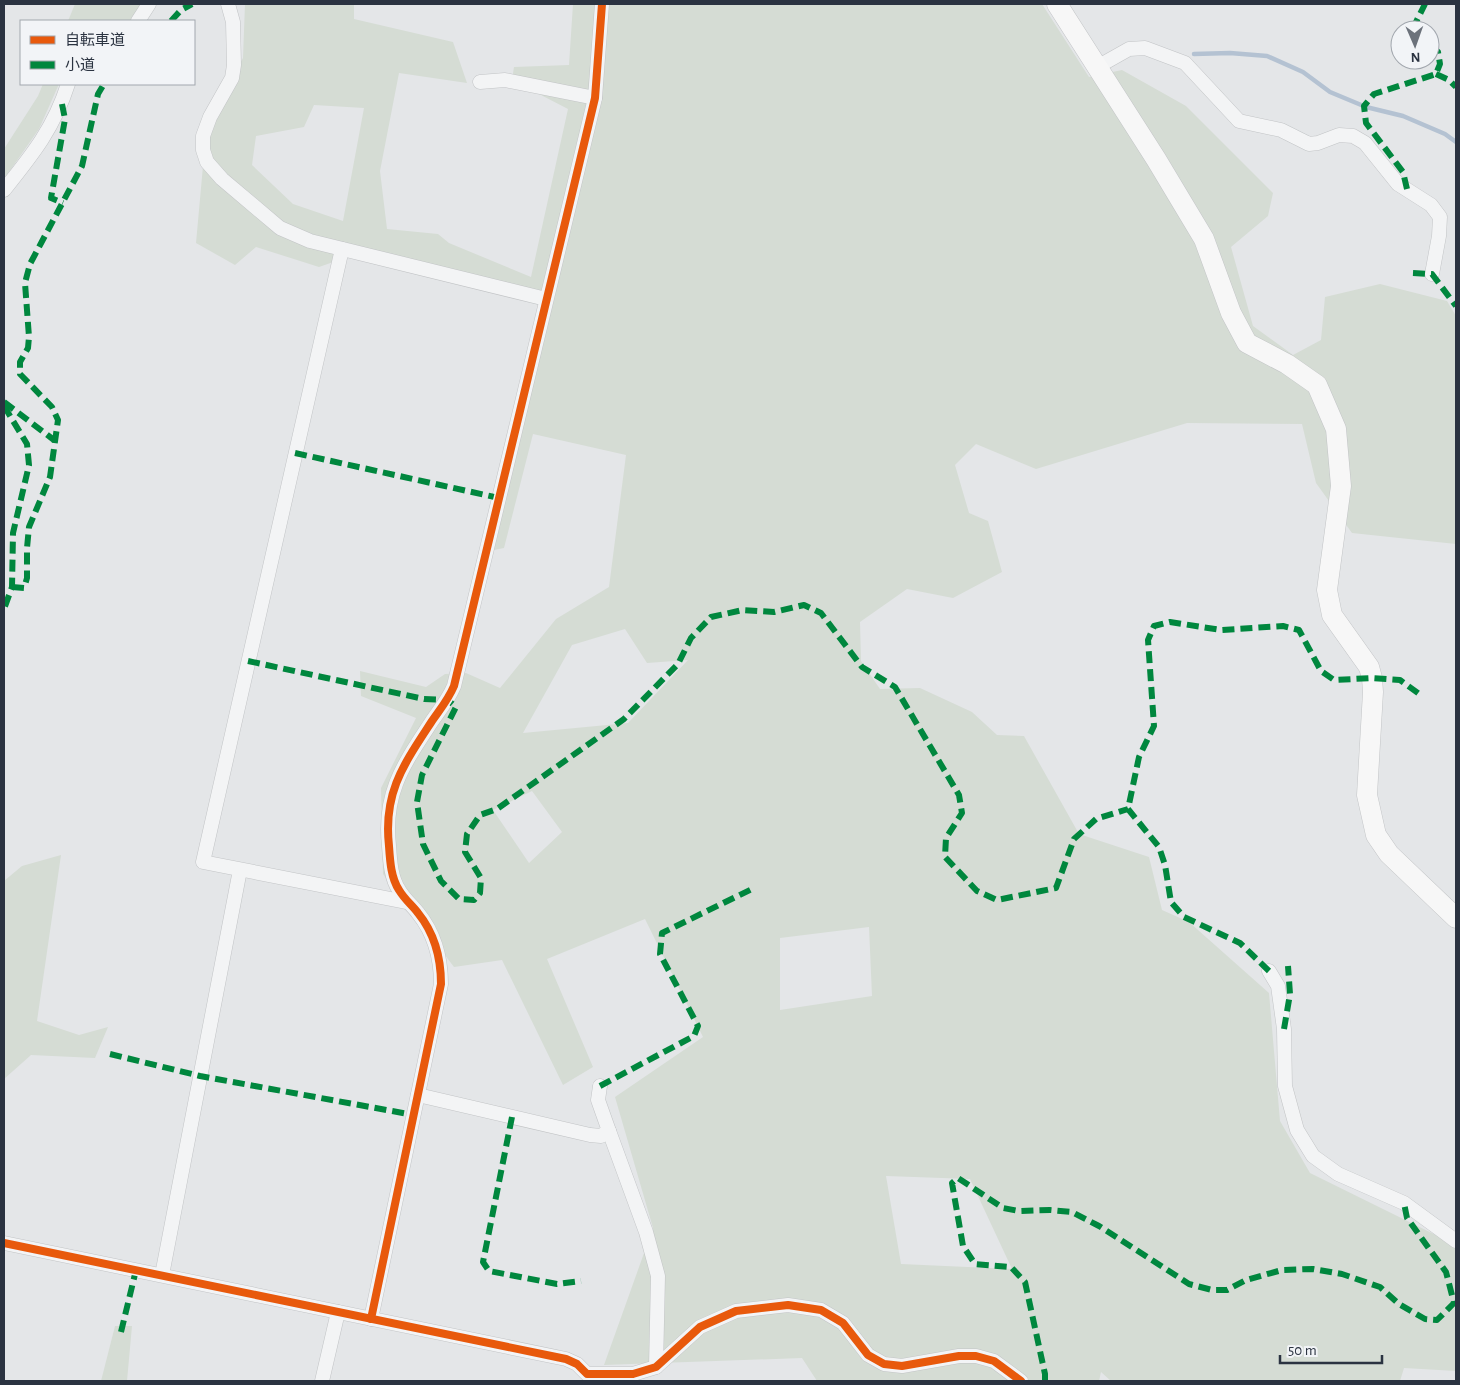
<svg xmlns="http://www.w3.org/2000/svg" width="1460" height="1385" viewBox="0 0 1460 1385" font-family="'Alegreya Sans','Noto Sans JP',sans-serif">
  <rect width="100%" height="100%" fill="#e4e6e8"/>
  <!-- green -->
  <g fill="#d5dcd4" fill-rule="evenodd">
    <polygon points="75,4 142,4 131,21 68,21"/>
    <path d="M245,4H354V19L453,42L467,83L399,73L380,171L387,229L438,234L449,243L531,277L568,109L512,80L514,67L569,65L573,4H1042L1089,77L1122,70L1186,106L1273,193L1268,216L1231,247L1253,326L1293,355L1321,340L1325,297L1380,284L1447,301L1456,316V544L1352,533L1316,483L1302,424L1187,423L1036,469L976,444L955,465L969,513L988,521L1002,572L953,598L907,589L860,622L861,661L880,689L920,688L972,712L997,735L1024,736L1079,834L1149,857L1162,910L1189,922L1269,993L1280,1121L1310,1173L1456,1245V1371L1404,1368L1400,1381H1111L1101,1372L1099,1381H817L802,1358L604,1365L653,1228L615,1097L703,1037L645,919L547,959L593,1067L563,1085L502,960L454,967L383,874L381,788L416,718L361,696L360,671L426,687L445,674L466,673L500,688L556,619L609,587L626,455L533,434L504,548L494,550L496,496L550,301L362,252L319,267L256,247L235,265L196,243L207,122L243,58ZM314,105L364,108L343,221L293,204L252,165L256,136L304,127ZM625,629L647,663L688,660L628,723L523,733L572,645ZM532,791L562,832L529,863L493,810ZM869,927L872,996L780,1010V938ZM886,1176L970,1179L1012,1269L901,1264Z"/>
    <polygon points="43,84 59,84 39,129 4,179 4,149 38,96"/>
    <polygon points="61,855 37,1021 79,1035 108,1027 95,1058 31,1055 4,1079 4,881 22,866"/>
    <polygon points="115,1326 132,1326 127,1381 101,1381"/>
  </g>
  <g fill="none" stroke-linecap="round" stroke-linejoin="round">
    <!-- stream -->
    <polyline stroke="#b4c2d2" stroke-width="4.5" points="1194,54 1230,53 1267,56 1303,72 1330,92 1366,107 1403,116 1445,134 1456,142"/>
    <defs>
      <g id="street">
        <polyline points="228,4 233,22 234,65 232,78 210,117 203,136 203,150 207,162 222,179 280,228 310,241 546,299"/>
        <polyline points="138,21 149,4"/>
        <polyline points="1097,67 1129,49 1145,48 1185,63 1239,121 1281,130 1309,144 1318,143 1339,135 1353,136 1365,143 1398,184 1431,205 1440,217 1439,236 1432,274"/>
        <polyline points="480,82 505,80 595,98"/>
        <path d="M4,190C32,155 54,128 68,84"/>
        <polyline points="342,249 203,862 406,902"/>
        <polyline points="1269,971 1278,986 1284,1029 1285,1086 1297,1130 1313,1156 1338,1174 1404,1203 1456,1241"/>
        <polyline points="418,1095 590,1135 601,1136 609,1131 598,1100 600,1086"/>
        <polyline points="609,1131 646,1232 658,1276 656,1367"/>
        <polyline points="4,1243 566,1359 577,1364 587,1374 633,1374 656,1367 700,1327 736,1311 788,1305 821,1310 843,1323 868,1355 884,1364 902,1366 959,1356 976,1356 994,1361 1021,1381"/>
        <polyline points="162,1275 240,870"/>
        <path d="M371,1319L441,984C441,958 435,934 418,913C412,905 405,900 399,890C391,878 390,861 389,846C383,792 404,764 432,721C441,708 448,700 454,686L595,98L602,4"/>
        <polyline points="322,1381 338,1312"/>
      </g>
      <polyline id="secondary" points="1057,4 1156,159 1204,239 1231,313 1247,343 1287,364 1317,385 1336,429 1341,486 1327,590 1332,615 1369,667 1372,678 1373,692 1367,795 1376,835 1389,854 1456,918"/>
    </defs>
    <!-- street casing -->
    <use href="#street" stroke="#c2c4c6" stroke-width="15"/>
    <!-- secondary casing -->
    <use href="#secondary" stroke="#c2c4c6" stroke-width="21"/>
    <!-- street -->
    <use href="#street" stroke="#f3f4f5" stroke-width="14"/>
    <!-- secondary -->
    <use href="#secondary" stroke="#f7f7f7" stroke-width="20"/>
    <!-- quiet -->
    <g stroke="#00873e" stroke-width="6" stroke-dasharray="12 6" stroke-linecap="butt">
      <polyline points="171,21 181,10 192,4"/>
      <polyline points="1416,30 1415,24 1425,4"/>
      <polyline points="1436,74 1449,80 1456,87"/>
      <polyline points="62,104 65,119 51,198 63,203"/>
      <polyline points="1407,189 1403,172 1366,123 1364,106 1374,94 1436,74 1440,64 1438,52 1430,46"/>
      <polyline points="1413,273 1432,274 1456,306"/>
      <polyline points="4,402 54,440"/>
      <polyline points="4,406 27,444 29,465 13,533 12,587 4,609"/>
      <polyline points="295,453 499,498"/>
      <polyline points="12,587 24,588 27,578 27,548 29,527 50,477 58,420 52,407 20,374 20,362 28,348 29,337 25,283 30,264 82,166 98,94 104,84"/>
      <polyline points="248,661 424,699 448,700 456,707 422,775 417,802 423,844 441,881 459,899 474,900 480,893 481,878 465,852 467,834 480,815 497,809 624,719 678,664 691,638 711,617 743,610 774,612 804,605 821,613 862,667 895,687 959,795 962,813 946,838 945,857 977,891 997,900 1056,888 1074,839 1096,819 1128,809"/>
      <polyline points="1269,971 1240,943 1184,917 1171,902 1165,865 1159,847 1128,809 1139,757 1154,726 1148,640 1154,626 1170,622 1221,630 1283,626 1299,630 1321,671 1334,680 1372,678 1400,680 1422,696"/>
      <polyline points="1284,1029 1290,994 1288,966"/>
      <polyline points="110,1054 200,1076 414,1115"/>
      <polyline points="600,1086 694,1036 698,1026 660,954 662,933 754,888"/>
      <polyline points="512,1117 483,1262 489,1271 557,1284 581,1281"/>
      <polyline points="121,1332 136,1270"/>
      <polyline points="1045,1381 1045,1374 1025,1282 1011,1267 975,1264 963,1246 952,1183 958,1178 1003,1208 1019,1211 1050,1210 1072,1212 1099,1226 1189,1284 1212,1290 1227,1290 1246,1280 1282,1270 1313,1269 1342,1274 1380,1287 1399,1304 1425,1319 1437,1320 1454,1303 1446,1272 1407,1218 1404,1203"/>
    </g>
    <defs>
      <g id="cycleway">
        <polyline points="4,1243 566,1359 577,1364 587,1374 633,1374 656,1367 700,1327 736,1311 788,1305 821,1310 843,1323 868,1355 884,1364 902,1366 959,1356 976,1356 994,1361 1021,1381"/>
        <path d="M371,1319L441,984C441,958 435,934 418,913C412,905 405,900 399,890C391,878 390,861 389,846C383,792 404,764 432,721C441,708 448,700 454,686L595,98L602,4"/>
      </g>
    </defs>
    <!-- cycleway casing -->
    <use href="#cycleway" stroke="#f2f4f7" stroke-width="11"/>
    <!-- cycleway -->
    <use href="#cycleway" stroke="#e8590c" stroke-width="8"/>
  </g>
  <!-- border -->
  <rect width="1460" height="1385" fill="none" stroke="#2b3341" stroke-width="10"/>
  <!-- legend -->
  <rect x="20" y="20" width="175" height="65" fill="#f2f4f7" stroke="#a2a7ae"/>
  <rect x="30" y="36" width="25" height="8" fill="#e8590c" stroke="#a2a7ae"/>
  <text x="65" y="45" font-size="15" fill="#2b3341">自転車道</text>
  <rect x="30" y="61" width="25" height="8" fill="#00873e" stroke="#a2a7ae"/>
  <text x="65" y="70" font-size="15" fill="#2b3341">小道</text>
  <!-- north arrow -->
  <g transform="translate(1415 45) rotate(178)"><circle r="24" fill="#f2f4f7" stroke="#a2a7ae"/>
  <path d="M0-4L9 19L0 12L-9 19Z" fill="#6c727b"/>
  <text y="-8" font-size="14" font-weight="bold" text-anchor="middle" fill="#2b3341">N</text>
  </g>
  <!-- scale -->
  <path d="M1280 1355v8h102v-8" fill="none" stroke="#2b3341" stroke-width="2.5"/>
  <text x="1288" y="1355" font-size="15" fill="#2b3341" stroke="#f2f4f7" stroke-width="4" paint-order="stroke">50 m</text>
</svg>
